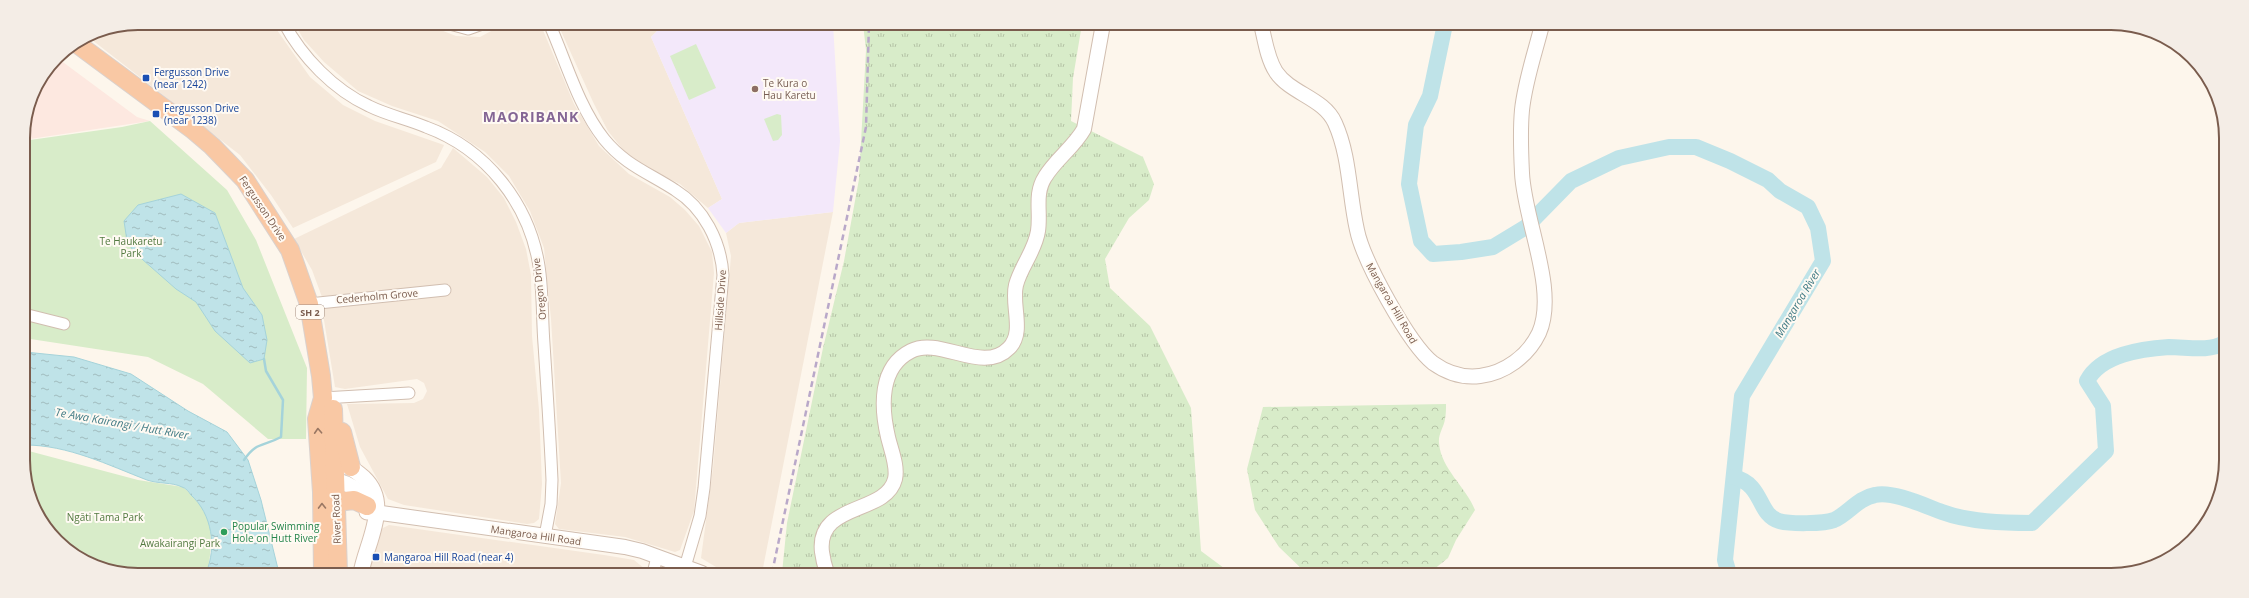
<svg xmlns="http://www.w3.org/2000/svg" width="2249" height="598" viewBox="0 0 2249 598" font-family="'Open Sans',sans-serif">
  <defs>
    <pattern id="grass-tufts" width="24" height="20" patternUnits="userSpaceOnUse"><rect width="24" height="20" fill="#d8ecc9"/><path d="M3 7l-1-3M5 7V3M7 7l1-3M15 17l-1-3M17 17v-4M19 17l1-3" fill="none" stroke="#b4c2a5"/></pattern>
    <pattern id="forest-crowns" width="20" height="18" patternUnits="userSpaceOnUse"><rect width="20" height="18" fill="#d8ecc9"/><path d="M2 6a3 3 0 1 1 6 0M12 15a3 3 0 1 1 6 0" fill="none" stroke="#b4c2a5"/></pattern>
    <pattern id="water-ripples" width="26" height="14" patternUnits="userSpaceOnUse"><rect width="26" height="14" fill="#bfe3e8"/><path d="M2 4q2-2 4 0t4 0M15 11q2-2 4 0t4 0" fill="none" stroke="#a0bbbe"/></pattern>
  </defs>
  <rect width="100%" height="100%" fill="#fdf6ec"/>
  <!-- residential -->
  <g fill="#f5e8da">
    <polygon points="138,23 272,23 310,77 343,105 375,121 444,145 436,162 293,228 271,195 240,155 87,36 94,32"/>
    <polygon points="294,23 412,23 419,29 433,27 456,36 480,37 506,23 540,23 574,104 599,146 629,174 670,197 685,210 699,226 712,252 714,273 694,511 680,550 675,552 625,537 559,529 555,524 561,483 551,319 544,248 530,211 509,176 485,152 438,121 392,106 358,91 324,62 304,40"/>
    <polygon points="563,23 664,24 651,37 722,199 708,208 680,184 651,170 624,151 608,131 594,104 561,31"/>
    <polygon points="453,148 487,177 504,198 516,222 526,249 531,275 532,336 539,410 542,484 539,519 534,523 527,524 404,505 388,499 360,447 347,404 414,403 423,399 427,391 424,383 417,379 345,389 335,387 322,308 449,294 449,284 322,297 312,270 294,239 441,168"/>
    <polygon points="833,212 762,573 726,573 701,558 713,468 731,256 726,233 739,223"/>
    <polygon points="389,525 604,555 634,560 645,569 644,573 367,573 379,530"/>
  </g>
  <!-- commercial -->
  <polygon fill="#fde8e0" points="56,57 137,117 150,121 23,140 23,130 32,94"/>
  <!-- education -->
  <polygon fill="#f3e8fa" points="664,24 833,24 840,141 833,212 739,223 726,233 708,208 722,199 651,37"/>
  <!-- grass -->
  <polygon fill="url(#grass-tufts)" points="863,24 1082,24 1073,78 1071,121 1143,157 1154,184 1149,200 1129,218 1105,259 1110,288 1150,326 1191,408 1201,551 1232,574 782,573 787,523 823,348 844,261 859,179 866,50"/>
  <!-- forest -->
  <path fill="url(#forest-crowns)" d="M1446,404C1446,409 1446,414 1445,419C1444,427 1438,434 1439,443C1441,469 1466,487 1475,510L1456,540L1448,558L1428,574H1307L1279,547L1255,510L1247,469L1263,407Z"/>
  <!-- park -->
  <g fill="#d8ecc9">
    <polygon points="696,44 716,88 689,100 670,56"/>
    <polygon points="777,114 781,115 782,135 778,140 773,141 764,119"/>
    <polygon points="150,121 227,190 256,240 307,368 306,439 268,439 203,384 148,357 24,338 23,141 122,127"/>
    <polygon points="25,450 138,480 183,487 201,503 210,520 211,543 209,566 206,573 115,573 57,542 25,483"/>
  </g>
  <!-- water -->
  <g fill="url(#water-ripples)" stroke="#a5d3da">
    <polygon points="181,194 215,213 243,288 262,315 267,340 264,359 250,363 215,331 196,302 176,289 134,252 127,241 124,221 138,205"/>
    <path d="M25,352L74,357L131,374L188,411L227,432L248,460L261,500L279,573H206C217,547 212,514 191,495C189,492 186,488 182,487C172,482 158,484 147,480C108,465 68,445 25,445Z"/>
  </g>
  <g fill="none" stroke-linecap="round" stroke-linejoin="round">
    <!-- stream -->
    <path stroke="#a5d3da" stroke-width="2.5" d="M244,460C257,441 263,447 281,437L283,400L266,371L264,359"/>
    <!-- river -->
    <g stroke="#bfe3e8" stroke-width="16">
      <polyline points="1445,24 1430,96 1416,125 1409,184 1421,241 1433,254 1461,252 1493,247 1526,227 1571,181 1619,158 1669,147 1696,147 1730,161 1768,180 1780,191 1808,207 1818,228 1823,261 1742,396 1725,560 1729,574"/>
      <path d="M1734,477C1764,485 1757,514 1779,521C1789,524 1824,524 1834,520C1848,514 1858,498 1875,495C1894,491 1925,506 1942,512C1969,522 2003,523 2032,523L2106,451L2103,406L2087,381C2101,354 2142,349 2169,347C2187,347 2209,352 2224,343"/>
    </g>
    <defs>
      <g id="minor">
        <path d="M284,23C302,57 334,90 369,106C387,115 407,119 426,127C486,149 529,203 539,266C543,291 542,318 544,344C547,390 550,435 552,480L551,504L545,536"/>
        <polyline points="446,23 468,29 485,23"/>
        <path d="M549,23C566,61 578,106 604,139C625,165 649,173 675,190C704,208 721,242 723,275L704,488L700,516L685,567"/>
        <polyline points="309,304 445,290"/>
        <polyline points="24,314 64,324"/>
        <polyline points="323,398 409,393"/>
        <polyline points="653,573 657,557"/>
      </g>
      <g id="tertiary">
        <path d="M1261,24C1265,40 1267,58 1276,72C1291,94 1324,98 1335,123C1350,156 1349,195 1357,230C1363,260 1409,344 1433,363C1447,373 1464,378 1480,376C1505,373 1528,356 1539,333C1558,290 1524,220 1522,173C1521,153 1520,131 1522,110C1525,81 1535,53 1542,25"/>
        <polyline points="367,511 625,547 642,551 702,573"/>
        <path d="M827,573C825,567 823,560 822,552C816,502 886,515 895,479C898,466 891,450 888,437C881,407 879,367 911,351C940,336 983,375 1009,348C1025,332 1011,305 1016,285C1021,266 1035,251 1038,231C1041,212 1034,194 1045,177C1056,159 1074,147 1084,129L1103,24"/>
      </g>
      <g id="secondary">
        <path d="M340,465C350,466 356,471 364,478C392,504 366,543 361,573"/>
        <path d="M325,480C346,480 365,489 367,512"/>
      </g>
      <g id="trunk">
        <polyline points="76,43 192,129 212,146 245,180 290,250 309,304 321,376 323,398 317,419 322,492 323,573"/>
        <polyline points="333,409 338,573"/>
        <polyline points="342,432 351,467"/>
        <polyline points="336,502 354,500 367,506"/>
      </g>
    </defs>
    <!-- minor casing -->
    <use href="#minor" stroke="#d1beb0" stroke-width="13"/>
    <!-- tertiary casing -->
    <use href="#tertiary" stroke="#d1beb0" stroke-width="16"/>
    <!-- secondary casing -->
    <use href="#secondary" stroke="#d6c0b0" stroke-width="17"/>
    <!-- trunk casing -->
    <use href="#trunk" stroke="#dad1cd" stroke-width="20"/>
    <!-- minor -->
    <use href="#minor" stroke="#fff" stroke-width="11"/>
    <!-- tertiary -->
    <use href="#tertiary" stroke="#fff" stroke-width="14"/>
    <!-- secondary -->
    <use href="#secondary" stroke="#fff" stroke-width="15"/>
    <!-- trunk -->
    <use href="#trunk" stroke="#f9c8a4" stroke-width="18"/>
    <!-- rail -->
    <polyline stroke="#b9a8c9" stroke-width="2.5" stroke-dasharray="6 4" stroke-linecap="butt" points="772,573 866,127 869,24"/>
  </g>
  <!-- one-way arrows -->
  <defs><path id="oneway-chevron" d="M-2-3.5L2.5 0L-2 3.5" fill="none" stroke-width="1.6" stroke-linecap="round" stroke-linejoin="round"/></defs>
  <g stroke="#9a7763">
    <use href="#oneway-chevron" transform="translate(318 431) rotate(-93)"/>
    <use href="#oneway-chevron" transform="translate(322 506) rotate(-91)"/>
  </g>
  <!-- markers -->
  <g fill="#1a4fb4" stroke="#fffaf3" stroke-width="1.5">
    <rect x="142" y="74" width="8" height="8" rx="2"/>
    <rect x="152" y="110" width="8" height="8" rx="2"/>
    <rect x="372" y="553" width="8" height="8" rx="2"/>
  </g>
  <circle fill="#8d6e63" stroke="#fffaf3" stroke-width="1.5" cx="755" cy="89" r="4"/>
  <circle fill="#2e9e5b" stroke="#fffaf3" stroke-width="1.5" cx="224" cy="532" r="4"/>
  <g text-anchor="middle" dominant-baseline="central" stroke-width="4" stroke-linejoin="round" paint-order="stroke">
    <!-- shield labels -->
    <rect fill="#fffaf3" stroke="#a28b7f" stroke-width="1" x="296" y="305" width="28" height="14" rx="3"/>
    <g font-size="9" font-weight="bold" fill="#7a5c4d">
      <text x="310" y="312">SH 2</text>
    </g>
    <!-- transit labels -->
    <g font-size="10" fill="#164399" stroke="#fffaf3" text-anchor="start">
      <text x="154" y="72">Fergusson Drive<tspan x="154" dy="12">(near 1242)</tspan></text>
      <text x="164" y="108">Fergusson Drive<tspan x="164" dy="12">(near 1238)</tspan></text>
      <text x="384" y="557">Mangaroa Hill Road (near 4)</text>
    </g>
    <!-- education labels -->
    <g font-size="10" fill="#785e54" stroke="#fffaf3" text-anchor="start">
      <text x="763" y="83">Te Kura o<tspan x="763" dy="12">Hau Karetu</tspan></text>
    </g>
    <!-- street labels -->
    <g font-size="10" fill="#7a5c4d" stroke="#fffaf3">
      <text transform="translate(263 208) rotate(56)">Fergusson Drive</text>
      <text transform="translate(539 289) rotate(-96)">Oregon Drive</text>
      <text transform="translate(377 296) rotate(-5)">Cederholm Grove</text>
      <text transform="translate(720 300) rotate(-86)">Hillside Drive</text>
      <text transform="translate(1392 303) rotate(60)">Mangaroa Hill Road</text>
      <text transform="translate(336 519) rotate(-92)">River Road</text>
      <text transform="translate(536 535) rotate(8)">Mangaroa Hill Road</text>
    </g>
    <!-- park labels -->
    <g font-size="10" fill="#537a41" stroke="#fffaf3">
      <text x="131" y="241">Te Haukaretu<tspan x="131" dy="12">Park</tspan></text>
      <text x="105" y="517">Ngāti Tama Park</text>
      <text x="180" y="543">Awakairangi Park</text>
    </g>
    <!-- leisure labels -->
    <g font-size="10" fill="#27864d" stroke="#fffaf3" text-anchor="start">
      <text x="232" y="526">Popular Swimming<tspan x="232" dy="12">Hole on Hutt River</tspan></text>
    </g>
    <!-- water labels -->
    <g font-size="11" font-style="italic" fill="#437c86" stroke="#fffaf3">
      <text transform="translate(1797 303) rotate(-59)">Mangaroa River</text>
      <text transform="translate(122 423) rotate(10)">Te Awa Kairangi / Hutt River</text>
    </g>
    <!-- district labels -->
    <g font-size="14" font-weight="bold" letter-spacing="1" fill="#846695" stroke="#fffaf3">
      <text x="531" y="116">MAORIBANK</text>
    </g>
  </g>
  <!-- crop -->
  <path d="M0 0H2249V598H0ZM138 30H2111A108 108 0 0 1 2219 138V460A108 108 0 0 1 2111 568H138A108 108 0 0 1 30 460V138A108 108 0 0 1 138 30Z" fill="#f4ede6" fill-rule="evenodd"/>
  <path fill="none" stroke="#7a5c4d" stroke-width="2" d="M138 30H2111A108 108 0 0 1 2219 138V460A108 108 0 0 1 2111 568H138A108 108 0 0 1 30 460V138A108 108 0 0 1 138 30Z"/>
</svg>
